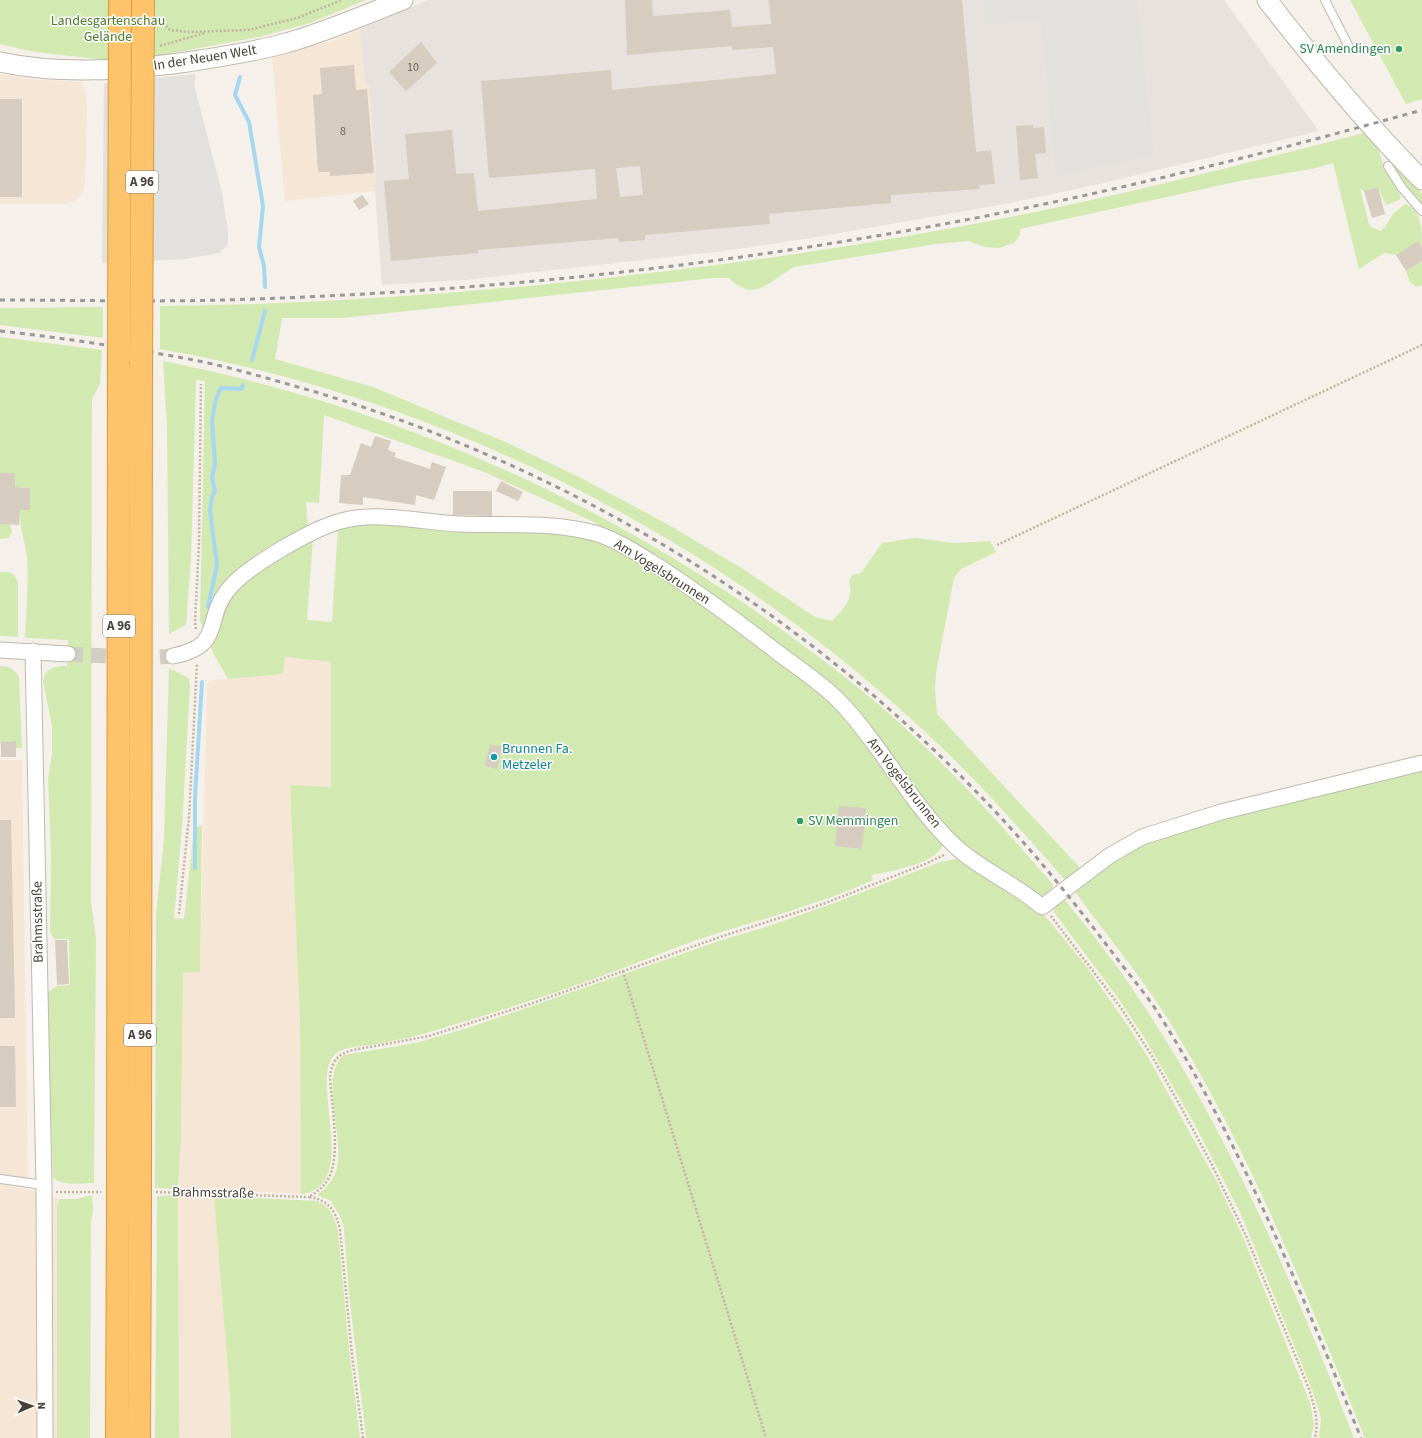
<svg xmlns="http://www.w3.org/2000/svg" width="1422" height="1438" viewBox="0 0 1422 1438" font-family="'Source Sans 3',sans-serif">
  <rect width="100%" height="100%" fill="#f5f0e9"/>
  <!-- commercial -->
  <g fill="#f6e6d5">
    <polygon points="360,29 365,84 369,85 370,97 376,167 375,191 285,201 272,57 331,41"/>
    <polygon points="0,74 29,79 80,82 85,91 87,106 85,186 81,195 74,201 66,204 0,204"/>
    <polygon points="285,657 331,662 331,787 290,786 300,1023 301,1194 214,1190 230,1395 231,1438 179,1438 178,1199 181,1137 183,973 200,972 207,683 213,680 283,674"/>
    <polygon points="0,760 22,760 28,1179 0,1175"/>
    <polygon points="0,1184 31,1190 59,1199 57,1205 57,1438 0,1438"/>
  </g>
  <!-- industrial -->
  <polygon fill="#e7e2de" points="428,0 1224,0 1319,131 1108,182 1005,204 811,238 723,251 464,280 382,285 375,191 376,167 370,97 369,85 365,84 360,29"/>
  <!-- green -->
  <g fill="#d3e9b2">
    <polygon points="0,0 366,0 310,23 259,37 134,60 96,59 29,51 0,44"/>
    <polygon points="1350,0 1422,0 1422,99 1406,104"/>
    <path d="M1364,133L1378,148L1382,161L1401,197L1399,200L1386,205L1378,187L1364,191L1360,188L1370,227L1381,231L1385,227L1393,214L1405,204C1422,210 1422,229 1422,248L1418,242L1396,255L1384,253L1359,269L1333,163L1312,169L1240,181L1020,229V235L1014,243L999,248L985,247L969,241L936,244L794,267C769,281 755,304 729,278H713L343,318H282L275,359L373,387L503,441L579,477L667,524L743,569L815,617L832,621C844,608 854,600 849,581L852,575L861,573L882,543L915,538L954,543L990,541L996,552L961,569L954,578L936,673L935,689L937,714L1082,870L1066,881C1024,834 983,786 937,743C725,541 449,400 160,349V306C293,305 426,296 558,283C733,266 906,240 1078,203C1174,182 1269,157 1364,133Z"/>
    <polygon points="1398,168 1422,194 1422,205 1394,171"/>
    <polygon points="1422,261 1422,285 1416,287 1410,282 1406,271"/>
    <polygon points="103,307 103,338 0,325 0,308"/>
    <path d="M0,337L102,350L100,384L92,399L91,902L96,939L94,1183C82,1183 61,1187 53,1177L47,993L57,986L70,985L69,939H54L50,932L51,858L48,778L52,754V726L43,681C45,668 55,666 67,666L68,640L25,638C26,612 29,584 27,558C25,540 19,527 20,510H30V488L15,487L0,473Z"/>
    <path d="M163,361C420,412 652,522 856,686C930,745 993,815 1054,886L1045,895H1037L979,858L942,823L853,706L602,531L596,523L482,471L324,415L319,503L306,502L308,529L271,551L203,628L200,620L205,381L196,380L191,558L186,625L169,634L167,426Z"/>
    <polygon points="0,524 10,524 12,532 9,538 0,539"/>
    <path d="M375,524L566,533L605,542L673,581L829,698L943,842C942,863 888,872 871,875L873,880C815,906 754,921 694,941C663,952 633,965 602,976C550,995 497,1012 443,1028C421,1035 399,1040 376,1044C364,1046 352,1046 340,1051C302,1066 365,1187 301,1194L300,1023L290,785L331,787V662L285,657L283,674L228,679C225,672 212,653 211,647C211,642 217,632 219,627C222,619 223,608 228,601C244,576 288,553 313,537L307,620L332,622L338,528L357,525Z"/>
    <path d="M0,572C10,571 15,573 18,583V637L0,636Z"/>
    <path d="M0,666C9,666 14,669 19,677L22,748H16V741L1,742L0,747Z"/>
    <polygon points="169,668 189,678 190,686 182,827 174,918 184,919 194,829 202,825 200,972 183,973 181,1137 178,1189 155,1188 156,914 164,839"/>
    <path d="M1422,769V1438H1365C1309,1301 1254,1161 1177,1034C1147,983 1108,937 1073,889L1131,850L1171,831Z"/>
    <path d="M956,859L963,861L1040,910L1086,966L1128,1026L1149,1059L1217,1182L1242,1235L1310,1403L1314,1424L1311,1438H366L349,1294L344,1229L341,1218L331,1201L317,1195C325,1189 331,1183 335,1174C348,1142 317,1077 344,1055L416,1043L471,1027L725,939L769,926L837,902L940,862Z"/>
    <path d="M1064,899C1091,932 1117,965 1140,1000C1230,1135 1295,1288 1354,1438H1319L1321,1418L1313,1392L1241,1214L1194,1123L1144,1037L1118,998L1054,912V909Z"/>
    <polygon points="92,1195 93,1211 91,1221 90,1438 57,1438 57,1205 59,1199 77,1199"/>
    <polygon points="178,1195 179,1438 155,1438 157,1196"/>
    <path d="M214,1196L317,1201C331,1207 334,1217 338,1231L349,1349L360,1438H231L230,1395Z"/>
  </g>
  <!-- parking -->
  <g fill="#e3e1de">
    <polygon points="983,0 1137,0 1154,155 1056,176 1041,20 985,25"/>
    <polygon points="196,74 194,84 222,193 228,230 228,245 219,253 186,259 102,263 104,83"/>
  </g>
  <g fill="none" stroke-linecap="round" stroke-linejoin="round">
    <!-- stream -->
    <g stroke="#a6d7f1" stroke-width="4">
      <polyline points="240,77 235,95 249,122 263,206 259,247 264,266 265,287"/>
      <polyline points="252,360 265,311"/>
      <polyline points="208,607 217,565 210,510 212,497 215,491 212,478 215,464 212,420 216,399 221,388 241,389 243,385"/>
      <polyline points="195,868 195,797 202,682"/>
    </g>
  </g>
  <!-- building -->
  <g fill="#d6ccbf" fill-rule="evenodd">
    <path d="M625,0H652L653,16L730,10L732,27L771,24L769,0H962L976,152L991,150L995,184L979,185L980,189L891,195V203L769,214L770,224L645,235V240L619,242L618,238L478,250V253L391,261L384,181L409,179L405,134L452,130L456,174L474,173L478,211L597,199L595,169L489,178L481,81L611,70L612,90L776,74L773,47L732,50V46L627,55ZM640,166L643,195L620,197L616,168Z"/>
    <polygon points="421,42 437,63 406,91 389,72"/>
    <polygon points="354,65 356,90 367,89 374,173 330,176 330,172 318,172 313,95 322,94 320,68"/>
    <rect x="0" y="99" width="22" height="98"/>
    <polygon points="1033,125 1033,128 1044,127 1046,153 1035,154 1038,178 1020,180 1016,126"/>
    <polygon points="1378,187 1385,214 1372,218 1364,191"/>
    <polygon points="362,195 369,204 359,210 353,201"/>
    <polygon points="1418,241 1422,248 1422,261 1406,271 1396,255"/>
    <polygon points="375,436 391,441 388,450 396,453 394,457 430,469 432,462 446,467 434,500 416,495 415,505 363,497 363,505 339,503 341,475 350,475 361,443 371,447"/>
    <polygon points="0,473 15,473 15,487 30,488 30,510 20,510 19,525 0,524"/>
    <polygon points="501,481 523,492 518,501 496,491"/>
    <polygon points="453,491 492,491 492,516 453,515"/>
    <polygon points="16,741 16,757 1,757 1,742"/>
    <polygon points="490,744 502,747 497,769 485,766"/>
    <polygon points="839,806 866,808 862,849 835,846"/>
    <polygon points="0,820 11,820 15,1018 0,1018"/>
    <polygon points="55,940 67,940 69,984 57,985"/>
    <polygon points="0,1046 15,1046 16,1107 0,1107"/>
  </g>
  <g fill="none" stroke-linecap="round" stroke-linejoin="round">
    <!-- minor-tunnel -->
    <polyline stroke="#d2cdc5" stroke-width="15" stroke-dasharray="15 8" stroke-linecap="butt" points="68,654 149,658 173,656"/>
    <defs>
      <g id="service">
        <polyline points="1325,0 1349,47"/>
        <polyline points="1388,166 1402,188 1422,211"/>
        <polyline points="0,1179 44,1185"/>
      </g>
      <g id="minor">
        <polyline points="0,650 68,654"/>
        <polyline points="33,651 44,1185 45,1438"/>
        <path d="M173,656C224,646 204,621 227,591C245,567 312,529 341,521C378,511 421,522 459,524C504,526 554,521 598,534C621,542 643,557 664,570C703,596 740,623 777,652C798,668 822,683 840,702C882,746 910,803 954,845C980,870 1015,883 1042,907L1109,856L1142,837L1221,812L1422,763"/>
      </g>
      <g id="tertiary">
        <path d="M1267,0C1316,63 1366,124 1422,180"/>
        <path d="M0,62C62,75 125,70 187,62C220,57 254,52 286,43C326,32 364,15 403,0"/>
      </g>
      <g id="motorway">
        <polyline points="140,1179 141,364"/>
        <polyline points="118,1180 119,359"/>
        <polyline points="117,1438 118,1205"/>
        <polyline points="139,1438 140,1204"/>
      </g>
    </defs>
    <!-- service casing -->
    <use href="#service" stroke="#c0b8ac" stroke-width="10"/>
    <!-- minor casing -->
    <use href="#minor" stroke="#c0b8ac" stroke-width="17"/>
    <!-- tertiary casing -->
    <use href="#tertiary" stroke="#c0b8ac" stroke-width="21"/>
    <!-- motorway casing -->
    <use href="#motorway" stroke="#de983a" stroke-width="24"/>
    <!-- path -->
    <g stroke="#c2b39d" stroke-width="2.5" stroke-dasharray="2 2" stroke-linecap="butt">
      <polyline points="160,20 170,30 189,32 248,30 297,18 342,0"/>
      <polyline points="160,46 205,33"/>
      <polyline points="997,545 1422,345"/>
      <polyline points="196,629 195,622 199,542 201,384"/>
      <polyline points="179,914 189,817 197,663"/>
      <path d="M1051,916L1121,1008L1152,1056L1182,1109L1212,1165L1247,1238L1309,1389C1314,1405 1319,1420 1315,1438"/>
      <polyline points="623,971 766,1438"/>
      <polyline points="56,1192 101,1192"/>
      <polyline points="156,1192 309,1197"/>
      <path d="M363,1438L352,1355L340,1230C336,1211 329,1200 309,1197C318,1191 325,1186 329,1177C341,1156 331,1100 330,1075C333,1060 338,1054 353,1050L429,1036L530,1004L723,936L823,904L925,864L946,854"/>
    </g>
    <!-- service -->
    <use href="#service" stroke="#fff" stroke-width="8"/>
    <!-- minor -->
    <use href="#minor" stroke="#fff" stroke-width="15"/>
    <!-- tertiary -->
    <use href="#tertiary" stroke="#fff" stroke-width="19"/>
    <!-- motorway -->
    <use href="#motorway" stroke="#fec46b" stroke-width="22"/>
    <!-- rail -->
    <g stroke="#989898" stroke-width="3" stroke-dasharray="5 5" stroke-linecap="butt">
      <path d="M0,300C75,300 150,302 224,300C436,294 649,274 858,239C1049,208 1236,162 1422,110"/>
      <path d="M0,331C65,338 130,348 194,360C234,368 273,380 312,391C582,471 826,624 1015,833C1051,873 1083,914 1115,956C1130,976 1147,995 1160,1016C1243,1148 1302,1295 1361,1438"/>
    </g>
    <defs>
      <g id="motorway-bridge">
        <polyline points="119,359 120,0"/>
        <polyline points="141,364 143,0"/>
        <polyline points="140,1204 140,1179"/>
        <polyline points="118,1205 118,1180"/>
      </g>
    </defs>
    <!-- motorway-bridge casing -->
    <use href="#motorway-bridge" stroke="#de983a" stroke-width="24" stroke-linecap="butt"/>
    <!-- motorway-bridge -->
    <use href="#motorway-bridge" stroke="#fec46b" stroke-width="22"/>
  </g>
  <!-- markers -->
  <g fill="#2e9e5b" stroke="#fff" stroke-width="1.5">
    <circle cx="1399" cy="49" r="4"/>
    <circle cx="800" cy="821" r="4"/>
  </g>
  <circle fill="#0f9aa8" stroke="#fff" stroke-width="1.5" cx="494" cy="757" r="4"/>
  <g text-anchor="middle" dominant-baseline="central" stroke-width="3" stroke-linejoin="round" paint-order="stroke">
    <!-- number labels -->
    <g font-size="12" fill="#6c6459">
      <text x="413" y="67">10</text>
      <text x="343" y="131">8</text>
    </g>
    <!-- shield labels -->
    <g fill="#fff" stroke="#7f7a73" stroke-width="1">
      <rect x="126" y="171" width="32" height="22" rx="3"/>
      <rect x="103" y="615" width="32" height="22" rx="3"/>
      <rect x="124" y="1024" width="32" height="22" rx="3"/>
    </g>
    <g font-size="13" font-weight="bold" fill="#484137">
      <text x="142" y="182">A 96</text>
      <text x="119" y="626">A 96</text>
      <text x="140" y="1035">A 96</text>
    </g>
    <!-- park labels -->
    <g font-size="14" fill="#4d7b2a" stroke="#fff">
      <text x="108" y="21">Landesgartenschau<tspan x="108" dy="16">Gelände</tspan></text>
    </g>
    <!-- leisure labels -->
    <g font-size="14" fill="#27864d" stroke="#fff" text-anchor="end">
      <text x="1391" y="49">SV Amendingen</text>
      <text x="808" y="821" text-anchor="start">SV Memmingen</text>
    </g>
    <!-- street labels -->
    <g font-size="14" fill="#484137" stroke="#fff">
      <text transform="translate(205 58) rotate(-9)">In der Neuen Welt</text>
      <text transform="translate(662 572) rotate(32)">Am Vogelsbrunnen</text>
      <text transform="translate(904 783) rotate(52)">Am Vogelsbrunnen</text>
      <text transform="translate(38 922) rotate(-91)">Brahmsstraße</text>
      <text transform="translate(213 1193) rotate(1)">Brahmsstraße</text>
    </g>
    <!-- culture labels -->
    <g font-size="14" fill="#0d838f" stroke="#fff" text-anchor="start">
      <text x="502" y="749">Brunnen Fa.<tspan x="502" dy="16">Metzeler</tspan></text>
    </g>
  </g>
  <!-- north arrow -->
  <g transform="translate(32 1406) rotate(88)" stroke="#ffffff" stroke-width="3" paint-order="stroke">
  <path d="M0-3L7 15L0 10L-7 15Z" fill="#484137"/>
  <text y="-6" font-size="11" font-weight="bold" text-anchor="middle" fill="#484137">N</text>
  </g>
</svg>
